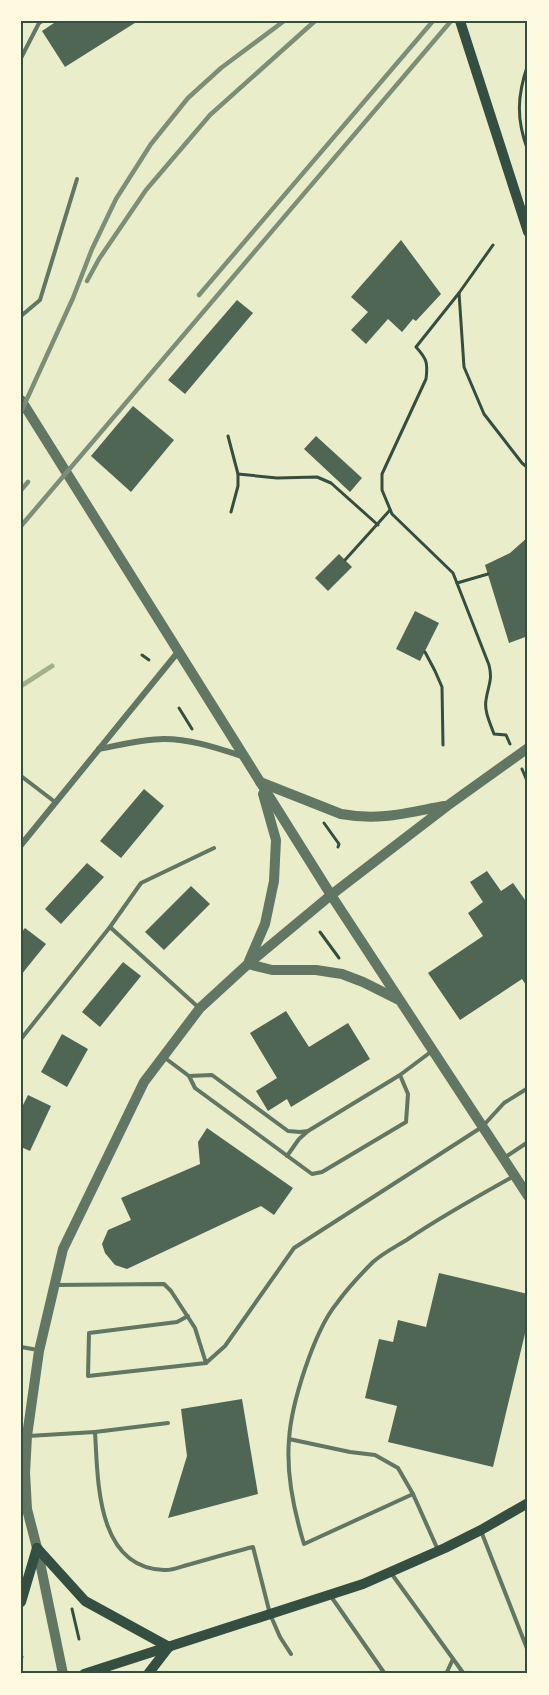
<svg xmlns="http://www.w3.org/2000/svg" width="549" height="1695" viewBox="0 0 549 1695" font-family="'Fira Sans Condensed',sans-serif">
  <rect width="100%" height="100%" fill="#e9edc9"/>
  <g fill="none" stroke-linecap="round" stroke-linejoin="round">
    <!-- stream -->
    <polyline stroke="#a3b18a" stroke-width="5" points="21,686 52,666"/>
  </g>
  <!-- building -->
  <g fill="#4f6655">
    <polygon points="57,21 138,21 65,67 42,31"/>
    <polygon points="401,240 441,294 416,321 413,319 402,332 388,319 366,344 351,330 368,312 351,297"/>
    <polygon points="237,300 253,313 185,394 168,380"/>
    <polygon points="133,406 174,440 131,492 91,456"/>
    <polygon points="316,436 362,478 350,492 304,449"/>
    <polygon points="528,537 528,636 509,643 485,565 510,553"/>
    <polygon points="339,554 352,567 328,591 315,578"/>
    <polygon points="415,611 439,623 420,661 396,649"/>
    <polygon points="144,789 164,806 121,858 100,841"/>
    <polygon points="87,863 104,877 61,924 45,909"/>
    <polygon points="487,871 501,891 513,883 528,904 528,988 522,979 460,1020 428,973 483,936 468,913 483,902 470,882"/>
    <polygon points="191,886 210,904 164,950 145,932"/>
    <polygon points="25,928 46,944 21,975 21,933"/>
    <polygon points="123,962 141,976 100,1027 82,1012"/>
    <polygon points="286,1011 309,1047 348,1023 370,1059 291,1107 287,1099 268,1111 256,1091 277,1078 250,1033"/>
    <polygon points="62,1034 88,1049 67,1087 41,1072"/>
    <polygon points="28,1095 51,1106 30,1151 21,1147 21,1109"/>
    <polygon points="207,1128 293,1188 274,1215 261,1206 127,1269 115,1265 105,1253 102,1244 108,1230 131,1220 121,1198 200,1164 198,1142"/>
    <polygon points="439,1273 528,1294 528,1321 493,1467 388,1442 397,1406 365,1398 379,1339 393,1342 398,1320 426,1327"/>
    <polygon points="242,1399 258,1494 168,1518 187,1456 181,1409"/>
  </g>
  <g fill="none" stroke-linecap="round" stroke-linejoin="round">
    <!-- path -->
    <g stroke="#344e41" stroke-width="3">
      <path d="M528,64C517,96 516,119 528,151"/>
      <polyline points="493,245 459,293 464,367 484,414 522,463 528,468"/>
      <path d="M459,293L416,347C427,359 428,363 426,379L382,474V490L392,514L453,573L489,665C493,681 488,685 486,700C484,711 490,723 494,734L506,735L510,744"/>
      <polyline points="228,436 238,474"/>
      <polyline points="231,512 238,486 238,474 277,478 317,477 331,483 378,525"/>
      <polyline points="345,560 390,510"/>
      <polyline points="457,583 488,574"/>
      <polyline points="425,652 435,671 442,687 443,745"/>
      <polyline points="142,655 149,660"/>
      <polyline points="179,708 192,729"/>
      <polyline points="522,769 528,783"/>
      <polyline points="324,823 339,844 338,847"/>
      <polyline points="320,932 339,958"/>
      <polyline points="72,1609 79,1639"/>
      <polyline points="21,1655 22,1657"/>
    </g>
    <!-- service -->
    <g stroke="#617663" stroke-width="4">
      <polyline points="21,58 39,23 42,21"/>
      <polyline points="21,316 40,300 77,179"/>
      <polyline points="21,776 55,802"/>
      <polyline points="110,927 198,1007"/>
      <polyline points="21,1039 110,927 141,883 214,848"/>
      <polyline points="165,1058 189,1076"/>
      <polyline points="400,1075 408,1094 406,1122 322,1172 312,1174 195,1088 189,1076 212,1075 288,1131 300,1132 308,1131 400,1075 432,1051"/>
      <polyline points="287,1156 299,1139 308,1131"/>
      <polyline points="504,1158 528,1142"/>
      <polyline points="55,1285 164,1284 171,1291 195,1328 206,1363 88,1376 89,1333 177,1322 188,1316"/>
      <polyline points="21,1347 38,1350"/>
      <polyline points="206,1363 225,1346 294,1248 482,1127 504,1103 528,1088"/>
      <polyline points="95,1432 168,1423"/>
      <path d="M28,1436L95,1432C98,1480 96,1568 164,1570C172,1571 182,1566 191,1564C212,1558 233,1552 253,1547L270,1614L280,1637L291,1654"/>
      <path d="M289,1439L350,1452L375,1455L398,1468L413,1494L304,1544C294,1511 286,1475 289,1440C291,1404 314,1331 337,1303C347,1289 361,1274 373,1262C383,1253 397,1246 408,1239C442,1216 478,1196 514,1176"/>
      <polyline points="413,1494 438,1550"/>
      <polyline points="481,1531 528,1651"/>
      <polyline points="391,1573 464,1674"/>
      <polyline points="330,1595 385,1674"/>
      <polyline points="446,1674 453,1659"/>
    </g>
    <!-- minor -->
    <g stroke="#617663" stroke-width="6">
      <path d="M99,749C120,745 143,739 164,739C191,739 217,748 242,756"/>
      <polyline points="21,845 178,652"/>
    </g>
    <!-- tertiary -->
    <g stroke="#617663" stroke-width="10">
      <polyline points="21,400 331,895 528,1196"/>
      <path d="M260,782L341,814C380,821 406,813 444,806"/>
      <polyline points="249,961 265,924 274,881 276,840 263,794"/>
      <polyline points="248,964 272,970 316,970 342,974 363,982 397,999"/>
      <polyline points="63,1674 37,1548 27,1509 25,1473 27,1436 39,1351 63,1249 144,1082 200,1008 248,964 331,895 447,806 528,748"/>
    </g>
    <!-- secondary -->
    <g stroke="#344e41" stroke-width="10">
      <polyline points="460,21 528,232"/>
      <polyline points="37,1548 85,1601 169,1647"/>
      <polyline points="21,1602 37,1548"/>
      <polyline points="84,1674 363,1584 445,1548 481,1530 528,1503"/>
      <polyline points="148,1674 168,1648"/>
    </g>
    <!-- rail -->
    <g stroke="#7c8e77" stroke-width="4.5">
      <polyline points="87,281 99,259 146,190 210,115 315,21"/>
      <polyline points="199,295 433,21"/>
      <polyline points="21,412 73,298 92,249 116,199 151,144 188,98 221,68 284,21"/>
      <polyline points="21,490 28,482"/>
      <polyline points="21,526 451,21"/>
    </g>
  </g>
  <!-- border -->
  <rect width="549" height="1695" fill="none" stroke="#fefae0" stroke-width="45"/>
  <rect x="22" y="22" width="504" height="1650" fill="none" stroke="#344e41" stroke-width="2"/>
</svg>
